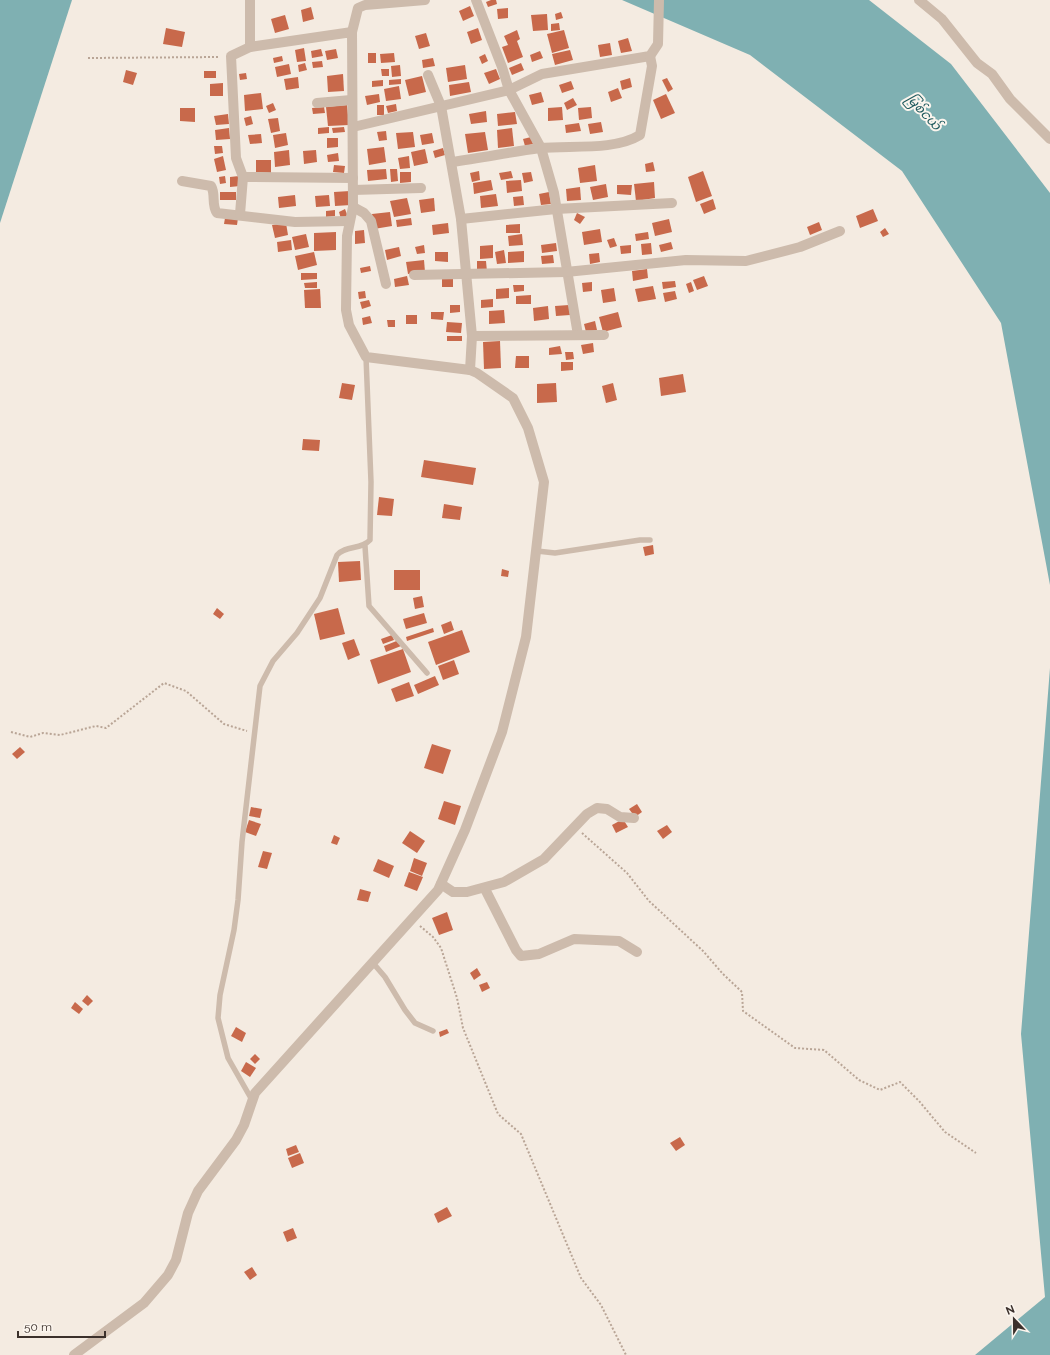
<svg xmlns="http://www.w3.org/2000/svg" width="1050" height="1355" viewBox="0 0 1050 1355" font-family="Raleway,'Noto Sans Myanmar',sans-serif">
  <rect width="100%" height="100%" fill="#f4ebe1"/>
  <!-- water -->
  <g fill="#7fb0b2">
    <polygon points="0,0 72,0 0,223"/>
    <polygon points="622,0 869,0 951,64 1050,193 1050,585 1001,323 902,171 750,55"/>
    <polygon points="1050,668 1050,1355 975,1355 1045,1297 1021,1034"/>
  </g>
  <!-- building -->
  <g fill="#c8694b">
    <polygon points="491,0 496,0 497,4 488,7 486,2"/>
    <polygon points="470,6 474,16 463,21 459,11"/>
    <polygon points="311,7 314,19 303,22 301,10"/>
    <polygon points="508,8 508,18 498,19 497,9"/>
    <polygon points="561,12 563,18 556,20 555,14"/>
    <polygon points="547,14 548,30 533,31 531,15"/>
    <polygon points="285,15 289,29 275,33 271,19"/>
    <polygon points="559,23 560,30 551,31 551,24"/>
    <polygon points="166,28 185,32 182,47 163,44"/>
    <polygon points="478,28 482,40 471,44 467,32"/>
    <polygon points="517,30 520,39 517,41 523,57 508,63 502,47 508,45 504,36"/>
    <polygon points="564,30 569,48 552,53 547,34"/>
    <polygon points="426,33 430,46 419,49 415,36"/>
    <polygon points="628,38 632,51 621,53 618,41"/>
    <polygon points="610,43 612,55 600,57 598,45"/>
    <polygon points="304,48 306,61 297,62 295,50"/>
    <polygon points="321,49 323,56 312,58 311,51"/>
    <polygon points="336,49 338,58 327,60 325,51"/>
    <polygon points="570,50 573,60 555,65 552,54"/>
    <polygon points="540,51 543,58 532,62 530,55"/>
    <rect x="368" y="53" width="8" height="10"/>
    <polygon points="394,53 395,62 381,63 380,54"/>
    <polygon points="485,54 488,61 482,64 479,57"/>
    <polygon points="282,56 283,61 274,63 273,58"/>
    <polygon points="433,58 435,66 423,68 422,60"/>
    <polygon points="322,61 323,67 313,68 312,62"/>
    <polygon points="305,63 307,70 299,72 298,65"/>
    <polygon points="521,63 524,70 512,75 509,68"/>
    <polygon points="289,64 291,74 277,77 275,67"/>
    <polygon points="400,65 401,76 392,77 391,66"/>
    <polygon points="465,65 467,79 448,82 446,68"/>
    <polygon points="381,69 389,69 389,76 382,76"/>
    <polygon points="496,69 500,79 489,84 484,73"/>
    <polygon points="126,70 137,73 133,85 123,82"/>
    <rect x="204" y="71" width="12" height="7"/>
    <polygon points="246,73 247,79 240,80 239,74"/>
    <polygon points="343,74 344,91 328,92 327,76"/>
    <polygon points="422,76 426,92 409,96 405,80"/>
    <polygon points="298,77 299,88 286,90 284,79"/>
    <polygon points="630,78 632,87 622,90 620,81"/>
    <polygon points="667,78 673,89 668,92 662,80"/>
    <polygon points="401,79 401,84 389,85 389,80"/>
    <polygon points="383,80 383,86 372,87 372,81"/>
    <polygon points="571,81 574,89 562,93 559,85"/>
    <polygon points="469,82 471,92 450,96 449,85"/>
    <polygon points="223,83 223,96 210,96 210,84"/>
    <polygon points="399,86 401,99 386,101 384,89"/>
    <polygon points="618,88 622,98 611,102 608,92"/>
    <polygon points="541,92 544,102 532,105 529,95"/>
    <polygon points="261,93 263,109 245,111 244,95"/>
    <polygon points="379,94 380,102 367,105 365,96"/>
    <polygon points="666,94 675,113 661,119 653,100"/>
    <polygon points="573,98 577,105 567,110 564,103"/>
    <polygon points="273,103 276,110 269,113 266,106"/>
    <polygon points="396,104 397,111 388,113 386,106"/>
    <polygon points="347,105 349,125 328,126 326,107"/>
    <rect x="377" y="105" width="7" height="10"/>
    <polygon points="324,107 325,113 313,114 312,108"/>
    <polygon points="562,107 563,120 548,121 548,108"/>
    <polygon points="591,107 592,118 579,120 578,108"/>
    <polygon points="180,108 195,108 195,122 180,121"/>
    <polygon points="486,111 487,122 471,124 469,114"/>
    <polygon points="515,112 517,124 498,126 497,114"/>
    <polygon points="228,114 229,124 216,125 214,116"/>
    <polygon points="251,116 253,124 246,126 244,118"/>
    <polygon points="278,118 280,131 271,133 268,119"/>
    <polygon points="601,122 603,132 590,134 588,124"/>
    <polygon points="579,123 581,131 566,133 565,125"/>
    <polygon points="329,127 329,133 318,134 318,128"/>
    <polygon points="344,127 345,132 333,133 332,128"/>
    <polygon points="229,128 230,139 216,140 215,130"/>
    <polygon points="512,128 514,146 498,148 497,130"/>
    <polygon points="386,131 387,140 379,141 377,132"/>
    <polygon points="413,132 415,147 398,149 396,133"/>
    <polygon points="485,132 488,150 468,153 465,134"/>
    <polygon points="286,133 288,145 275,148 273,135"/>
    <polygon points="432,133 434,143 422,145 420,135"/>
    <polygon points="261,134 262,143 250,144 248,135"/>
    <polygon points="531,137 533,144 525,146 523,139"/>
    <polygon points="327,138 338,138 338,147 327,148"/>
    <polygon points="214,146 222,146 223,153 215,154"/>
    <polygon points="384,147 386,162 369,165 367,149"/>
    <polygon points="443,148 445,155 435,158 433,151"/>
    <polygon points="425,149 428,163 414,166 411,152"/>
    <polygon points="289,150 290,165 275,167 274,152"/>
    <polygon points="316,150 317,162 304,164 303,151"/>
    <polygon points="338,153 339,161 328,162 327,155"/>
    <polygon points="223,156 226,170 217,172 214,159"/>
    <polygon points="409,156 410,168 400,169 398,158"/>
    <polygon points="256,160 271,160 271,173 256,172"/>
    <polygon points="653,162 655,171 646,172 645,164"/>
    <polygon points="334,165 345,166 344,173 333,172"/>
    <polygon points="595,165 597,181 580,183 578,168"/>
    <polygon points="386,169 387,179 368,181 367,170"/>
    <polygon points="390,169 397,169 398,181 391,182"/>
    <polygon points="479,171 480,180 472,182 470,173"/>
    <polygon points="511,171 513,178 501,180 499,173"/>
    <polygon points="703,171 712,196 696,202 688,177"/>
    <polygon points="400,172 411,172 411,182 400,183"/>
    <polygon points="531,172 533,181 524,183 522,173"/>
    <polygon points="225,176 226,183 220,184 219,177"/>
    <polygon points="239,176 240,186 230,187 230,177"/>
    <polygon points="491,180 493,190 474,194 473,183"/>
    <polygon points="521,180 522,191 507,193 506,181"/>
    <polygon points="654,182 655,198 636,201 634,184"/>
    <polygon points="606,184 608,197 593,200 590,187"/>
    <polygon points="617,185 632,185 631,195 617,194"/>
    <polygon points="580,187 581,200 567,201 566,189"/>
    <polygon points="350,191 351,205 335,206 334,192"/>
    <rect x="220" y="192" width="16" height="8"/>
    <polygon points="549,192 551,204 541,205 539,194"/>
    <polygon points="496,194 498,206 481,208 480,196"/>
    <polygon points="295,195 296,206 279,208 278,197"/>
    <polygon points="329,195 330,206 316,207 315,196"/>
    <polygon points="523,196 524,205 514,206 513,197"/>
    <polygon points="407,198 411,214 394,217 390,201"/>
    <polygon points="434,198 435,211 421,213 419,200"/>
    <polygon points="713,199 716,209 704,214 700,204"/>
    <polygon points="345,209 348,217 341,219 339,212"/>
    <polygon points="873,209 878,221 860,228 856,216"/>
    <polygon points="335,210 335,216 326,217 326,211"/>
    <polygon points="390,212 392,226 374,229 372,214"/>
    <polygon points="577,213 585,217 580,224 574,220"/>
    <polygon points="225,218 238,218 237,225 224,224"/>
    <polygon points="411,218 412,225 397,227 396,220"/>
    <polygon points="669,219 672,232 655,236 652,223"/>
    <polygon points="819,222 822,230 810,235 807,227"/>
    <polygon points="286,223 288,235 275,238 272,225"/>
    <polygon points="448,223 449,233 433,235 432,225"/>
    <polygon points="520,224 520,233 506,233 506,225"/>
    <polygon points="885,228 889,234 883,237 880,232"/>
    <polygon points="600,229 602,242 584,245 582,232"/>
    <polygon points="364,230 365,243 355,244 355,231"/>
    <polygon points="336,232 336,250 314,251 314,233"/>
    <polygon points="648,232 649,239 636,241 635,234"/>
    <polygon points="306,234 309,247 295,250 292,237"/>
    <polygon points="522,234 523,245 509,246 508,236"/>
    <polygon points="614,238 617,246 610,248 607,240"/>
    <polygon points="291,240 292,250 278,252 277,242"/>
    <polygon points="671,242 673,249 661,252 659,245"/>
    <polygon points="556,243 557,251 542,253 541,245"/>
    <polygon points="651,243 652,254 642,255 641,244"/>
    <polygon points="424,245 425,253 417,254 415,247"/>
    <polygon points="493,245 493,258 480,259 480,246"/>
    <polygon points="631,245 631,253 621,254 620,246"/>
    <polygon points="399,247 401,256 387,260 385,250"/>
    <polygon points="504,250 506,263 497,264 495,252"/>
    <polygon points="524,251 524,262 508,263 508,252"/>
    <polygon points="314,252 317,265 298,270 295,256"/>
    <polygon points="435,252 448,252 448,262 435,261"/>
    <polygon points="599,253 600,262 590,264 589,254"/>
    <polygon points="553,255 554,263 542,264 541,256"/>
    <polygon points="424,260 425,272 408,274 406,262"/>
    <polygon points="477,261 486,261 487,272 477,272"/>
    <polygon points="370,266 371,271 361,273 360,268"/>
    <polygon points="647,269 648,278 633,281 632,271"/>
    <polygon points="301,273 317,273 317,279 301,280"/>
    <polygon points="407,276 409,285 395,287 394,279"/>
    <polygon points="704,276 708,286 697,290 693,280"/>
    <polygon points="453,278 453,287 442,287 442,279"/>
    <polygon points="675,281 676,287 663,289 662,282"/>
    <polygon points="317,282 317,288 305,288 304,283"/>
    <polygon points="592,282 592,291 583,292 582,283"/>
    <polygon points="691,282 694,291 689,293 686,284"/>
    <polygon points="513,285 524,285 524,291 514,292"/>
    <polygon points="653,286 656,299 638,302 635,289"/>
    <polygon points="509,288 509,298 496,299 496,289"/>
    <polygon points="614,288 616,301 603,303 601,290"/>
    <polygon points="320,289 321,308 305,308 304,290"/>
    <polygon points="365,291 366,298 359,299 358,292"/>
    <polygon points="675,291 677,299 665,302 663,293"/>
    <polygon points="531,295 531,304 516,304 516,296"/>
    <polygon points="493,299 493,307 481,308 481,300"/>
    <polygon points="369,300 371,306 362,309 360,302"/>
    <polygon points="450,305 460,305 460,312 450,313"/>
    <polygon points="569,305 570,315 556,316 555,306"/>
    <polygon points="548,306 549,319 534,321 533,308"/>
    <polygon points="504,310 505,323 489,324 489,311"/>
    <polygon points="431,312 444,312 443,320 431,319"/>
    <polygon points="618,312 622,327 603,332 599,317"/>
    <rect x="406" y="315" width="11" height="9"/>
    <polygon points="370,316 372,323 363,325 362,318"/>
    <polygon points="387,320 395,320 395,327 388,327"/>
    <polygon points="595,321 597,330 586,332 584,324"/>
    <polygon points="447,322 462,323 461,333 446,332"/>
    <rect x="447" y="336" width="15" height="5"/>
    <polygon points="500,341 501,368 484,369 483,342"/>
    <polygon points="593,343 594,352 583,354 581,345"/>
    <polygon points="560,346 562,354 549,355 549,348"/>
    <polygon points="565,352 573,352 574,359 566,360"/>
    <polygon points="516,356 529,356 529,368 515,368"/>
    <polygon points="561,362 573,362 573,370 561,371"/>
    <polygon points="683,374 686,392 661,396 659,378"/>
    <polygon points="342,383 355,385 352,400 339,398"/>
    <polygon points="556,383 557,402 537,403 537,384"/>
    <polygon points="613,383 617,400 606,403 602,386"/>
    <polygon points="303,439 320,440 319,451 302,450"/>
    <polygon points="424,460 476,468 473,485 421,477"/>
    <polygon points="379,497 394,499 392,516 377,515"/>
    <polygon points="444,504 462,507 460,520 442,518"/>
    <polygon points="653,545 654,554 645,556 643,547"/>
    <polygon points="360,561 361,580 339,582 338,562"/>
    <polygon points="502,569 509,571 508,577 501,576"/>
    <rect x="394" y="570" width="26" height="20"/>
    <polygon points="422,596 424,607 415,609 413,598"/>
    <polygon points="217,608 224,614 220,619 213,614"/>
    <polygon points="338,608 345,634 320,640 314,614"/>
    <polygon points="424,613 427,623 406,629 403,619"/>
    <polygon points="451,621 454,630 444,634 441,625"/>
    <polygon points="433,628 434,632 407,641 406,637"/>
    <polygon points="462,630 470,652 436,665 428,642"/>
    <polygon points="392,635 394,640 383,644 381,639"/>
    <polygon points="354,639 360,655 348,660 342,643"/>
    <polygon points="399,640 401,646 386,652 384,646"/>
    <polygon points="403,649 411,672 378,684 370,660"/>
    <polygon points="454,660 459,674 443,680 438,666"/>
    <polygon points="435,676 439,685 418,694 414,685"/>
    <polygon points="409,682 414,696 396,702 391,689"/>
    <polygon points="432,744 451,750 443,774 424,768"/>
    <polygon points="20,747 25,752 17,759 12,754"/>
    <polygon points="444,801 461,806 455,825 438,819"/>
    <polygon points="637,804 642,812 635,817 629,809"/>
    <polygon points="251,807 262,809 260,818 249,816"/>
    <polygon points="623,819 628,827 616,833 612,825"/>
    <polygon points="249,820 261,824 256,836 245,832"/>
    <polygon points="667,825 672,832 663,839 657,831"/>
    <polygon points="410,831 425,841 417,853 402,843"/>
    <polygon points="334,835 340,838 337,845 331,843"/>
    <polygon points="263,851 272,853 267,869 258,867"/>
    <polygon points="414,858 427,863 422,876 410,871"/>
    <polygon points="378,859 394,866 389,878 373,871"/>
    <polygon points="409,872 423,877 417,891 404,886"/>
    <polygon points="360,889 371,892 368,902 357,900"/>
    <polygon points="447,912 453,930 439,935 432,918"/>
    <polygon points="477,968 481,975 474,980 470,973"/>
    <polygon points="487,982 490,988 482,992 479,985"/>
    <polygon points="87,995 93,1001 88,1006 82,1001"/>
    <polygon points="75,1002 83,1009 79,1014 71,1008"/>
    <polygon points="236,1027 246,1033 242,1042 231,1036"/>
    <polygon points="447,1029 449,1033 440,1037 439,1032"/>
    <polygon points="255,1054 260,1059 255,1064 250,1059"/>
    <polygon points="246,1062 256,1068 250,1077 241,1071"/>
    <polygon points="680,1137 685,1145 676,1151 670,1143"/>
    <polygon points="296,1145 299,1152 288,1156 286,1149"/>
    <polygon points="300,1153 304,1163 292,1168 288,1158"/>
    <polygon points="447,1207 452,1216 438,1223 434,1214"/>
    <polygon points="293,1228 297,1238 287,1242 283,1232"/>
    <polygon points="252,1267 257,1275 250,1280 244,1272"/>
  </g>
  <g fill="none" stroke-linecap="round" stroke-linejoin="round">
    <!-- path -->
    <g stroke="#b9a596" stroke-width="2" stroke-dasharray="2 2" stroke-linecap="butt">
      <polyline points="88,58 220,57"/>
      <polyline points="11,732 30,737 43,733 60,735 96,726 106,728 164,683 186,691 224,724 247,731"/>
      <polyline points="582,833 627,873 649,901 703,951 723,974 742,992 743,1011 795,1048 824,1050 859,1080 880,1090 900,1082 919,1101 945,1132 976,1153"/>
      <polyline points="420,926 433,937 441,948 457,998 463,1028 498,1114 521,1134 581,1278 601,1305 626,1355"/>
    </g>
    <!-- lane -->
    <g stroke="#cdbbac" stroke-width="5.5">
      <polyline points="365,546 369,606 427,673"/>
      <polyline points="537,551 555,553 640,540 650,540"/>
      <polyline points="373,963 385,977 405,1010 415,1023 433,1031"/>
      <path d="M252,1100L228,1058L218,1018L220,995L234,930L238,900L242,842L260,686L273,661L297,633L320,598L337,555C346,545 361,550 370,540L371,482L366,357"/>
    </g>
    <!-- street -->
    <g stroke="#cdbbac" stroke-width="10">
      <polyline points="476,0 502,67 509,90 541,148 554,193 578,335"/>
      <polyline points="919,0 942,19 977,63 992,74 1010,99 1050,139"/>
      <polyline points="352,32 358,8 365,5 425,0"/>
      <polyline points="428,75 441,106 461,219 472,336 470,370"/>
      <polyline points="317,103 351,100"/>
      <polyline points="353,127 509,90 542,74 650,56 658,44 659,0"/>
      <path d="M452,162C481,158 511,152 540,148C571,145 614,151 640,135L652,66L650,56"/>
      <polyline points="243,177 353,178"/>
      <path d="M182,181L211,186C216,194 211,205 217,213L295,222L348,221"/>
      <polyline points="353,190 421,188"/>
      <polyline points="353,207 364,213 371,221 386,284"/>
      <polyline points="240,214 243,177 236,158 231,56 250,47"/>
      <polyline points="461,219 556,209 672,203"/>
      <polyline points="414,275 566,272 686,260 746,261 800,247 840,231"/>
      <polyline points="472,336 604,335"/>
      <polyline points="441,884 453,892 467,892 504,882 544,859 587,814 597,808 607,809 620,817 634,818"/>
      <polyline points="485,889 516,950 521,956 539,954 574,939 619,941 637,952"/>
      <polyline points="74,1355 144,1303 168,1275 176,1260 188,1213 198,1191 236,1140 244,1125 255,1093 438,890 465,830 502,732 526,637 544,482 528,428 513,398 477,373 470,370 366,357 349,325 346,310 347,236 353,207 352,32 250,47 250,0"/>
    </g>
  </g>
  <g text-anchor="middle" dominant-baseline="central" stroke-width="4" stroke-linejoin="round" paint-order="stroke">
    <!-- water labels -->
    <g font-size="13" font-style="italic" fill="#1f5a5e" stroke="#fbf5ee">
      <text transform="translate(924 112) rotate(47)">မြစ်ငယ်</text>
    </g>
  </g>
  <!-- north arrow -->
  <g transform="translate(1014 1319) rotate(338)" stroke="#fbf5ee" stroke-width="3" paint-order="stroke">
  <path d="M0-3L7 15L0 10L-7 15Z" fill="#3b302b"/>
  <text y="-6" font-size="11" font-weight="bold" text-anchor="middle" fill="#3b302b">N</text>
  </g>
  <!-- scale -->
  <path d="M18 1331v6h87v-6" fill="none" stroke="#3b302b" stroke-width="2"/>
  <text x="24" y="1331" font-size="12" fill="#3b302b" stroke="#fbf5ee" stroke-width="3" paint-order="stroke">50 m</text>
</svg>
